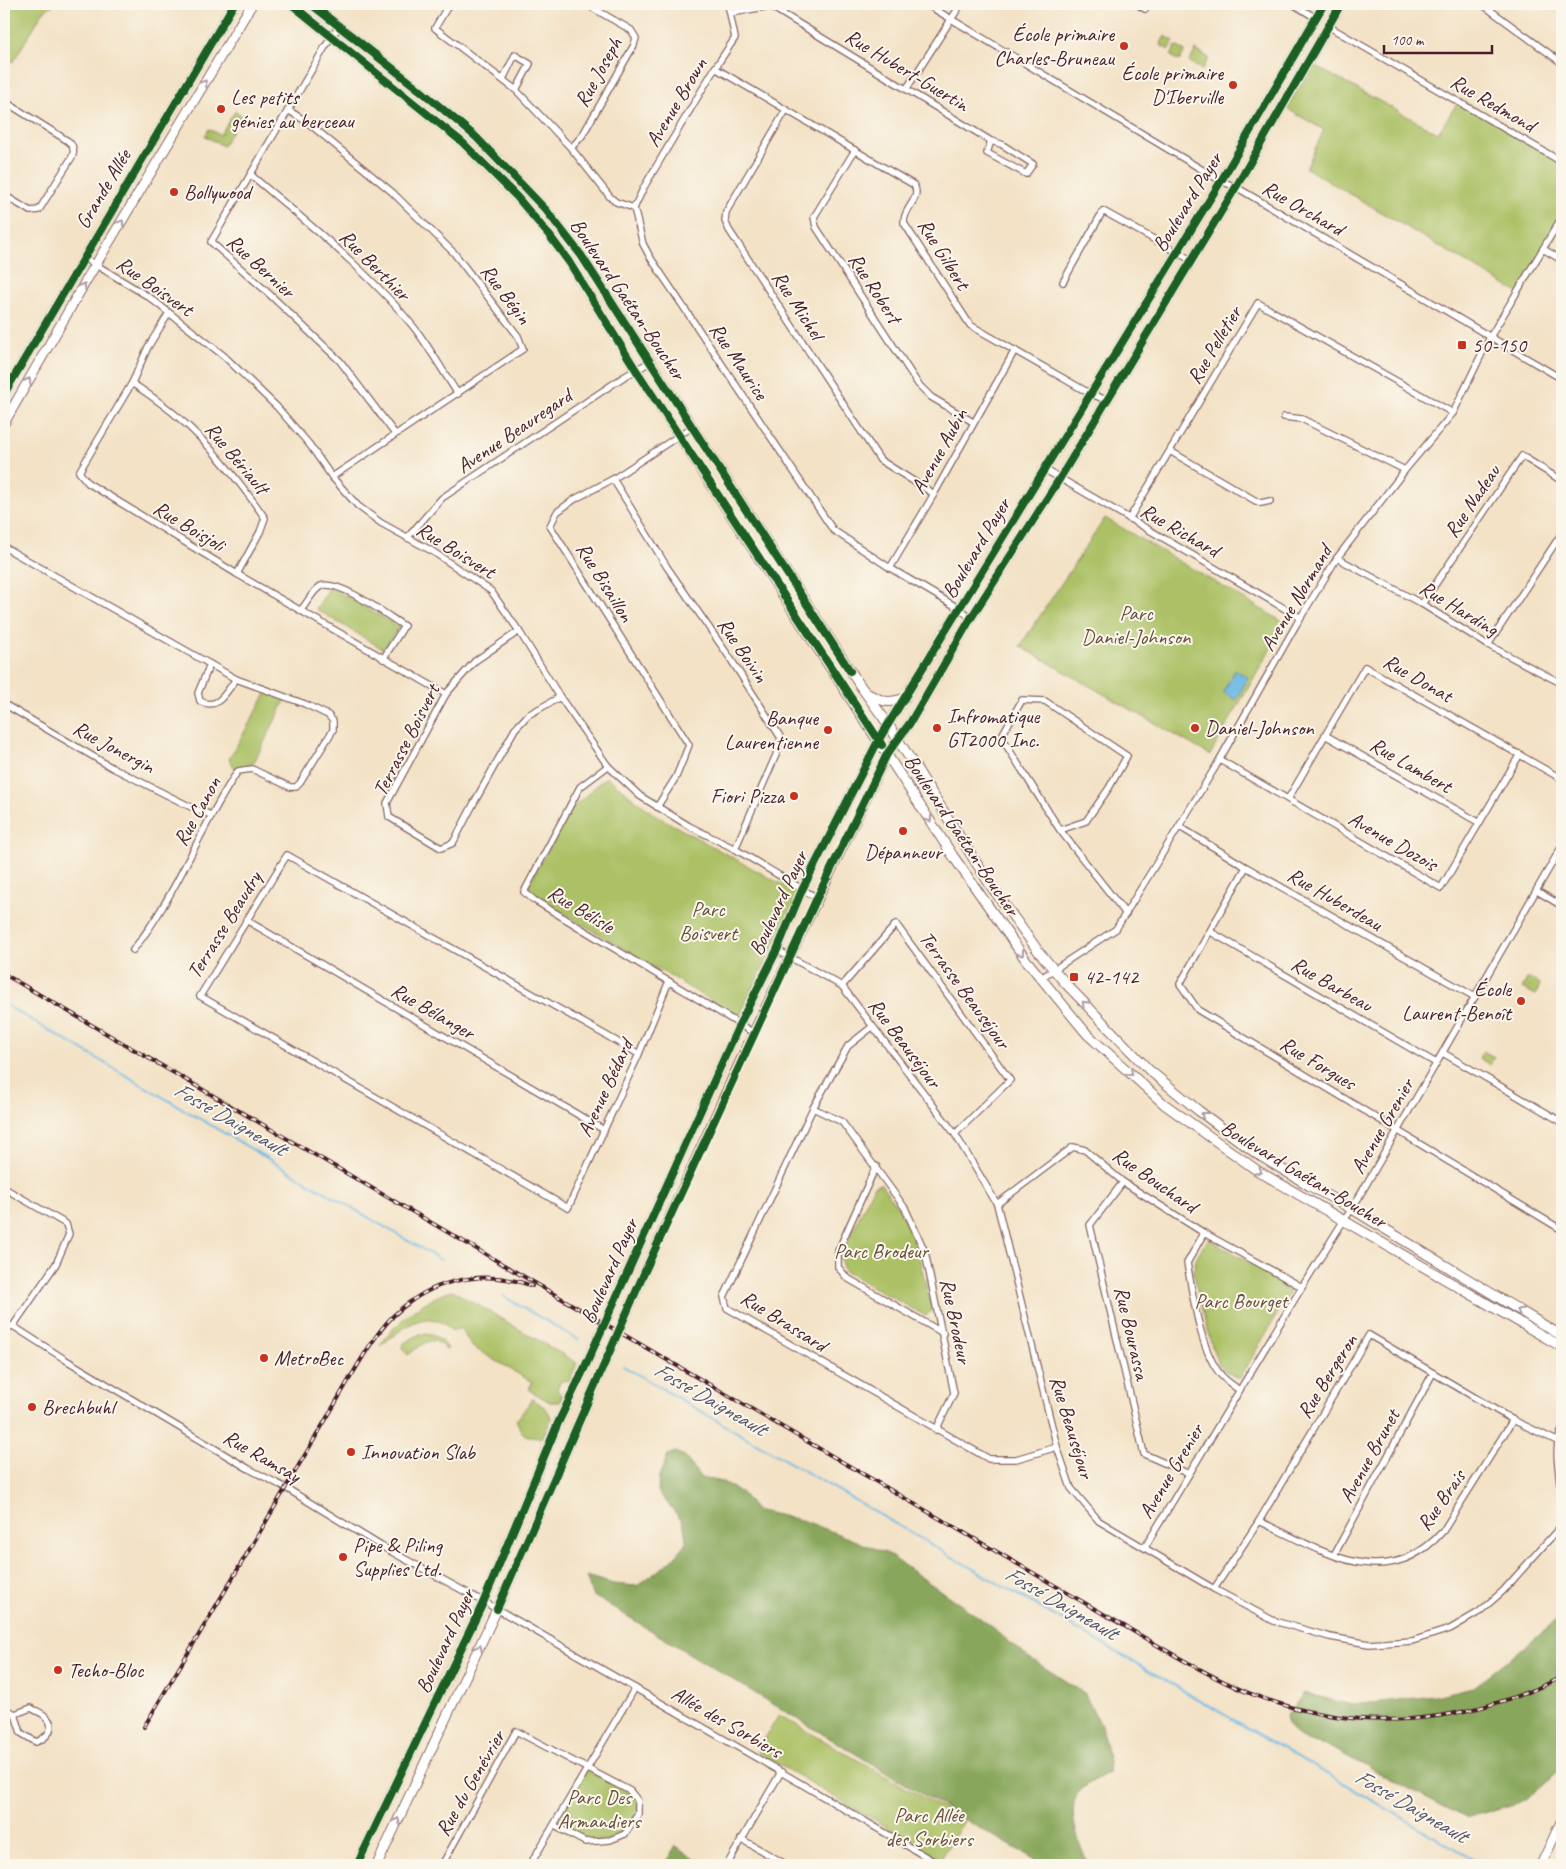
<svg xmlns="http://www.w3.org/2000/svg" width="1566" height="1869" viewBox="0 0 1566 1869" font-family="Caveat,sans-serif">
  <rect width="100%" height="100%" fill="#fbf7ec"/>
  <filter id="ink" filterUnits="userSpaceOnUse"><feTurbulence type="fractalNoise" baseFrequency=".02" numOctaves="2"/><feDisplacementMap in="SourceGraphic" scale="10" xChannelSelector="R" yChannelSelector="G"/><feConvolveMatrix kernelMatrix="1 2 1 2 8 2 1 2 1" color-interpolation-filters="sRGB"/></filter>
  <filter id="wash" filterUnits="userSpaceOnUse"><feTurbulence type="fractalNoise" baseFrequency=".0096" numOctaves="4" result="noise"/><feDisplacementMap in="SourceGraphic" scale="20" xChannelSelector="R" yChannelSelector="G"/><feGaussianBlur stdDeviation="1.12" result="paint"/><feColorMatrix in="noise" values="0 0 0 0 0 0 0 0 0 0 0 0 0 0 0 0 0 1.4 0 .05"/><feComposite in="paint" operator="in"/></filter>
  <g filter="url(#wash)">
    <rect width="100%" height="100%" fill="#f3e2c6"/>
    <!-- green -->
    <g fill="#acc166" stroke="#7b7048">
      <polygon points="4,4 54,4 43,12 13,62 4,57"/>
      <polygon points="1165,36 1174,41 1169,50 1160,45"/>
      <polygon points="1176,46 1185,51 1179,61 1171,56"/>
      <polygon points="1196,50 1209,58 1202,70 1189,62"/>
      <polygon points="1313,65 1438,133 1460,99 1562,161 1562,223 1522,295 1306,168 1324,130 1286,108"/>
      <polygon points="235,111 241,115 223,146 205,136 209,129 220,135"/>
      <polygon points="1105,518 1285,623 1210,755 1020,646"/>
      <polygon points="330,587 399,627 383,649 316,609"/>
      <polygon points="267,692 286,699 253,764 236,770 229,759"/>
      <polygon points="605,778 608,778 655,815 799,894 739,1017 533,895 528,885 572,808"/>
      <polygon points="1528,977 1540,984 1536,995 1522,988"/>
      <polygon points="1483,1051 1494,1057 1490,1065 1479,1058"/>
      <polygon points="881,1184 899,1209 916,1246 932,1310 926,1316 844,1271 840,1257 874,1186"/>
      <path d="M1209,1239L1293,1287L1240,1378C1233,1377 1222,1369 1218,1363C1213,1355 1193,1278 1194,1270C1195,1256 1201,1249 1209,1239Z"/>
      <path d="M452,1290L577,1363L570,1380L561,1381L557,1389L562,1397L560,1402H550L529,1390L532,1382L471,1346L461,1328L453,1332C428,1303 403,1329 380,1346C397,1320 422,1301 452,1290Z"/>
      <path d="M420,1334C433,1334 441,1337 448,1349L446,1350C433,1332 422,1345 408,1355L402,1346L404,1343Z"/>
      <path d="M532,1399C541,1405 549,1408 551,1419L543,1437C537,1439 526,1437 522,1432C520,1430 518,1423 516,1420L520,1416Z"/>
      <polygon points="779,1715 964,1821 941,1859 757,1752"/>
      <polygon points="587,1768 631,1792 638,1801 638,1814 625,1834 610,1840 585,1842 555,1826"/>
    </g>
    <!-- forest -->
    <g fill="#89a75b" stroke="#6a6343">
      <path d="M675,1452L684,1456L701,1478L723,1482L743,1494L755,1510L805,1521L886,1553L990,1625L1022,1653L1084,1693L1101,1725L1109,1761L1108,1773C1099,1778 1088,1783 1081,1790C1063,1806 1081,1848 1088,1865H1045L967,1821L592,1595L586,1576L613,1584L637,1586L670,1562L687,1543L683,1522L658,1492L659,1476L668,1455Z"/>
      <path d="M1562,1617V1768L1524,1801L1466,1818L1327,1746C1307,1743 1290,1737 1286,1716L1304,1693L1352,1705L1435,1696L1474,1687Z"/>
      <polygon points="676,1846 703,1865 665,1865"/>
    </g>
    <!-- water -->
    <polygon fill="#6ab8e4" stroke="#5a6c88" points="1235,670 1248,677 1236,700 1223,692"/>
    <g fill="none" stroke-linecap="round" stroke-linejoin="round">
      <!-- stream -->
      <g stroke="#6ab8e4" stroke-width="2">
        <polyline points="4,1004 441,1260"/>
        <polyline points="503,1296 579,1340"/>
        <polyline points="623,1366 1484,1865"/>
      </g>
    </g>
  </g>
  <g filter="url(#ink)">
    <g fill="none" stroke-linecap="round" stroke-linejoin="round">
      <defs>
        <g id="street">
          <polyline points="449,4 435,28 516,90 571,148 610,197 616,202 634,208"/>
          <polyline points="926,4 1221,181 1236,187 1562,379"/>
          <polyline points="1137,4 1145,9"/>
          <polyline points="1293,4 1316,18"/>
          <polyline points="1482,4 1562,63"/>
          <polyline points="731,13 770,6 991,141 1001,144 1033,164 1026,174 987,153 991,141"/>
          <polyline points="339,26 325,47 211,242 265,290 340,361 395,434"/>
          <polyline points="1328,26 1562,162"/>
          <path d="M715,68L914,185C922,199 903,208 904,223L970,325L1089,393L1106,400"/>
          <polyline points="503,79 515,55 530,64 516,90"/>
          <polyline points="907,88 961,4"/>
          <path d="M4,101L68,141C73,145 75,151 72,157L39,210L30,211L4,195"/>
          <polyline points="288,110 307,122 392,192 454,253 518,336 523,349 332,477"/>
          <polyline points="786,110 726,212 725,221 729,230 880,460 934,494"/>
          <polyline points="571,148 582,136 634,45 636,38 631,30 586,4"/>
          <polyline points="855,150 814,217 816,227 918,384 931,397 973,422"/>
          <path d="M251,175C306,222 371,273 416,330C431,350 444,373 458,394"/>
          <polyline points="634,208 643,244 650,257 833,530 890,568 960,609 971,618"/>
          <polyline points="634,208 644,187 715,68 735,38 728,4"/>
          <polyline points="1543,249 1562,260"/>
          <polyline points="83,257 149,297 224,356 277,407 309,444 332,477 358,506 381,523 432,551 491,591 519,631 560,697 608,766 640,796 689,826 735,849 817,898"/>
          <polyline points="1063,282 1103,211 1191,260"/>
          <polyline points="169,313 148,347 132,383 79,472 88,483 237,574 446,694"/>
          <path d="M132,383C148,394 165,405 179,418C213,447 240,482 265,518L260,532L237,574"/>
          <polyline points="1284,417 1302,419 1405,470"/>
          <polyline points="1170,451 1256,501 1261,503 1270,501"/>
          <polyline points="1044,469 1301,618"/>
          <polyline points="613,479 667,567 730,658 781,738 776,755 735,849"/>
          <polyline points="1129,519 1258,303 1453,413"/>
          <polyline points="407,538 442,498 622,378 650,362"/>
          <path d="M4,547L236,679L305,704L328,715L333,721V730L300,783L296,787H290L252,769L238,771C199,828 177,896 133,950"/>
          <polyline points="1337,558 1422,604 1488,645 1559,682 1562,677"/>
          <polyline points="890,568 934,494 1015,350"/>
          <polyline points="1422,604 1522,456 1562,481"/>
          <path d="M301,610C307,603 314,589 321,586C339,579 388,616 404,626L383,659"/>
          <polyline points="519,631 475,661 446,694 387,803 389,817 441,848 453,843 475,801 515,729 528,715 560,697"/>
          <polyline points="1488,645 1562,533"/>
          <path d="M210,664L198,693L200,701C218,711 226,692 236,679"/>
          <polyline points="4,704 111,767 193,808 211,815"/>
          <polyline points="1325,735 1480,823"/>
          <polyline points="1220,760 1441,888 1520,754"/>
          <polyline points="608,766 580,787 524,892 534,900 754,1033"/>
          <polyline points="1288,799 1365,667 1562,779"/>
          <polyline points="657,807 676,777 689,745 550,526 557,512 575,499 613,479 692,427"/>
          <polyline points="1180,827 1246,867 1475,997"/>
          <polyline points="1060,830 1086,821 1109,788 1127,756 1045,701 1022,700 1001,737 1060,830 1126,914"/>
          <polyline points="1246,867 1180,984 1198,1010 1562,1230"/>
          <polyline points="1537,891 1562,906"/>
          <polyline points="246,920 604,1130"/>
          <polyline points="1211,932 1436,1063"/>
          <polyline points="777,950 842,986 955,1134 997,1204 1057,1447 1071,1488 1099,1521 1214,1589 1274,1621 1330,1637 1369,1644 1412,1641 1450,1629 1479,1612 1503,1591 1562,1525"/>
          <polyline points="1041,978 1116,929 1216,766 1296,625 1337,558 1405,470 1453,413 1490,337 1562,217"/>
          <polyline points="842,986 896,924 1010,1080 955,1134"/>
          <polyline points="872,1027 848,1046 813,1108 724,1297 727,1308 989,1459 1016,1459 1057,1447"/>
          <polyline points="1443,1053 1562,1122"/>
          <polyline points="639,1054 287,855 200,996 568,1208 639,1054 669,981"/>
          <polyline points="813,1108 842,1122 905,1208 925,1252 954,1393 936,1430"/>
          <polyline points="876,1166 838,1251 838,1267 847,1278 943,1333"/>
          <polyline points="1123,1182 1090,1225 1144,1454 1189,1474"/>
          <polyline points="4,1188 66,1224 69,1234 56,1264 13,1326 4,1328"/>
          <polyline points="997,1204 1073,1147 1085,1150 1123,1182 1204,1233 1302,1287"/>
          <path d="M1204,1233L1187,1263C1193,1295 1200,1351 1221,1375C1226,1381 1233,1385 1239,1390"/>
          <polyline points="13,1326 66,1360 249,1469 286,1488 381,1546 497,1609 781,1772 940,1865"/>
          <path d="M1562,1429C1554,1448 1558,1463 1560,1484L1562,1487"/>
          <path d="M1259,1521C1322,1550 1386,1596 1443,1531L1513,1420"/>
          <polyline points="1145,1547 1302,1287 1344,1220 1352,1209 1562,846"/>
          <polyline points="1334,1555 1433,1373"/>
          <polyline points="1214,1589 1259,1521 1369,1335 1513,1420 1557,1441"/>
          <path d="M4,1708L15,1714L21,1733L36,1742C47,1738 57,1727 46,1717C43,1713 36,1711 31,1708L15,1714"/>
          <polyline points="741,1839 787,1865"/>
          <polyline points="442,1865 516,1731 630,1791 638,1801 638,1814 625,1834 610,1840 585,1842 555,1826"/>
          <polyline points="530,1865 635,1688"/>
          <polyline points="727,1865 781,1772"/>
        </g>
        <g id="secondary">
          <polyline points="291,4 462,142 517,197 549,235 569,262 636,370 953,856 1026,960 1087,1034 1164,1104 1258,1171 1562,1347"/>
          <polyline points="311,4 420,90 476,137 546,210 581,255 859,684 888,724 991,886 1039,952 1067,985 1149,1070 1199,1111 1257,1154 1310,1186 1352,1209 1562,1336"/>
          <polyline points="4,394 234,4"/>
          <polyline points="4,423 87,279 252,4"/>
          <path d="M868,694C884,702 887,704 905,698"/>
          <polyline points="357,1865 483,1603 558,1423 584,1369 740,1023 777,950 802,890 878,741 1221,181 1324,4"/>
          <polyline points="377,1865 497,1609 645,1271 749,1042 887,754 910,723 971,618 1060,478 1236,187 1341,4"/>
          <polyline points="1541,1865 1562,1820"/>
        </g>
      </defs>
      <!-- street casing -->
      <use href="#street" stroke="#856361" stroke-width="8"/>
      <!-- secondary casing -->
      <use href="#secondary" stroke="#856361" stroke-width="11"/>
      <!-- street -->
      <use href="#street" stroke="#fff" stroke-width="5.5"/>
      <!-- secondary -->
      <use href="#secondary" stroke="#fff" stroke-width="9"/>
      <defs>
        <g id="rail">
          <path d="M4,974L1162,1648C1190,1664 1219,1681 1249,1693C1354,1735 1462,1726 1562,1677"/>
          <path d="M144,1727C196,1639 249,1552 300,1463C317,1435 333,1407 350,1378C367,1350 382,1321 410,1302C445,1276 492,1271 532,1286"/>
        </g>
      </defs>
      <!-- rail casing -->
      <use href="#rail" stroke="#4a1f2b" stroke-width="4"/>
      <!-- rail -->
      <use href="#rail" stroke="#fbf7ec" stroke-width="2" stroke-dasharray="5.5" stroke-linecap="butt"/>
      <defs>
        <g id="cycleway">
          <polyline points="291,4 462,142 517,197 549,235 569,262 636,370 882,745"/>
          <polyline points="311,4 420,90 476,137 546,210 581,255 850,671"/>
          <polyline points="4,394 234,4"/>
          <polyline points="497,1609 645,1271 817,898 887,754 910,723 971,618 1060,478 1236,187 1341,4"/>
          <polyline points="357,1865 483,1603 558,1423 584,1369 740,1023 777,950 802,890 878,741 1221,181 1324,4"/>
        </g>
      </defs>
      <!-- cycleway casing -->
      <use href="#cycleway" stroke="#fbf7ec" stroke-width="11"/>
      <!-- cycleway -->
      <use href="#cycleway" stroke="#1b5e20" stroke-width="8"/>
    </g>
    <!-- one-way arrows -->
    <defs><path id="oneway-chevron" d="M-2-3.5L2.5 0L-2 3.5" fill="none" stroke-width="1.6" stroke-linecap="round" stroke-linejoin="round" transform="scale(1.25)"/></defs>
    <g stroke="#ae9aa0">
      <use href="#oneway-chevron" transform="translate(204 83) rotate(-59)"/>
      <use href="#oneway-chevron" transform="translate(121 223) rotate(-59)"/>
      <use href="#oneway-chevron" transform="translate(83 286) rotate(-60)"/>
      <use href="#oneway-chevron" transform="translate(28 381) rotate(-60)"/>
      <use href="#oneway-chevron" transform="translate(929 819) rotate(57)"/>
      <use href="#oneway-chevron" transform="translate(1021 953) rotate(55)"/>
      <use href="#oneway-chevron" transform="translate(1085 1004) rotate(-134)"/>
      <use href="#oneway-chevron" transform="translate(1130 1073) rotate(42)"/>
      <use href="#oneway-chevron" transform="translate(1204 1115) rotate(-143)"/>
      <use href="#oneway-chevron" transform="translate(1259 1171) rotate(32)"/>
      <use href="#oneway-chevron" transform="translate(1520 1311) rotate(-149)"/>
      <use href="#oneway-chevron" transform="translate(479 1648) rotate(-65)"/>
      <use href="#oneway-chevron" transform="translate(397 1821) rotate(-65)"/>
    </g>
  </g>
  <!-- markers -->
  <g fill="#c8321e" stroke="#fbf7ec" stroke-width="2">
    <circle cx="1124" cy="46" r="5"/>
    <circle cx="1233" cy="85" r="5"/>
    <circle cx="221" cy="109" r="5"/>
    <circle cx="174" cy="192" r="5"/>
    <rect x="1457" y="340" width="10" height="10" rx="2.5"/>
    <circle cx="937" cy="728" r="5"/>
    <circle cx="1195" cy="728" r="5"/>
    <circle cx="828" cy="730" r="5"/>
    <circle cx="794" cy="796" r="5"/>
    <circle cx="903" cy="831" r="5"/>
    <rect x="1069" y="972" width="10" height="10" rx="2.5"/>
    <circle cx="1521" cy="1001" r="5"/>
    <circle cx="264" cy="1358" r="5"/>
    <circle cx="32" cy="1407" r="5"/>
    <circle cx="351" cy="1452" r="5"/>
    <circle cx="343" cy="1557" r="5"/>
    <circle cx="58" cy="1670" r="5"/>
  </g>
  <g text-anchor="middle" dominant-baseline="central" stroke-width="4" stroke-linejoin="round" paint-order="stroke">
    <!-- poi labels -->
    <g font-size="21" fill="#4a1f2b" stroke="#fbf7ec" text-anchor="start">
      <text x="1114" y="34" text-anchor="end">École primaire<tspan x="1114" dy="24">Charles-Bruneau</tspan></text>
      <text x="1223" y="73" text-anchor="end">École primaire<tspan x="1223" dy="24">D'Iberville</tspan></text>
      <text x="231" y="97">Les petits<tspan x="231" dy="24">génies au berceau</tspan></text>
      <text x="184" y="192">Bollywood</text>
      <text x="1472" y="345">50-150</text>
      <text x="947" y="716">Infromatique<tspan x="947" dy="24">GT2000 Inc.</tspan></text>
      <text x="818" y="718" text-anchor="end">Banque<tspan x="818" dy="24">Laurentienne</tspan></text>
      <text x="1205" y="728">Daniel-Johnson</text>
      <text x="784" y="796" text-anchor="end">Fiori Pizza</text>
      <text x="903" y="852" text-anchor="middle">Dépanneur</text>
      <text x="1084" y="977">42-142</text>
      <text x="1511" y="989" text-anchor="end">École<tspan x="1511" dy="24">Laurent-Benoît</tspan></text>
      <text x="274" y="1358">MetroBec</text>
      <text x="42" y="1407">Brechbuhl</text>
      <text x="361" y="1452">Innovation Slab</text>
      <text x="353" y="1545">Pipe &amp; Piling<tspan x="353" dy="24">Supplies Ltd.</tspan></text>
      <text x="68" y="1670">Techo-Bloc</text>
    </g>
    <!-- street labels -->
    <g font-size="21" fill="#4a1f2b" stroke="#fbf7ec">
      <text transform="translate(907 70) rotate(31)">Rue Hubert-Guertin</text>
      <text transform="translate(598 72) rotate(-61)">Rue Joseph</text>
      <text transform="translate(676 102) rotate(-59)">Avenue Brown</text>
      <text transform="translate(1493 103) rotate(30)">Rue Redmond</text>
      <text transform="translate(103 189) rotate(-59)">Grande Allée</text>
      <text transform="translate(1187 202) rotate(-58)">Boulevard Payer</text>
      <text transform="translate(1303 208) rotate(30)">Rue Orchard</text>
      <text transform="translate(944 254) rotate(58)">Rue Gilbert</text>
      <text transform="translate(375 265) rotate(45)">Rue Berthier</text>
      <text transform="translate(261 266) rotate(42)">Rue Bernier</text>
      <text transform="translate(155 286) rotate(35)">Rue Boisvert</text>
      <text transform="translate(875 288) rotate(57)">Rue Robert</text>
      <text transform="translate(506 294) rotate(53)">Rue Bégin</text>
      <text transform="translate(628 299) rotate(56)">Boulevard Gaétan-Boucher</text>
      <text transform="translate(798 305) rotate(57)">Rue Michel</text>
      <text transform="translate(1214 345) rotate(-59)">Rue Pelletier</text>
      <text transform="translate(739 361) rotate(56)">Rue Maurice</text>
      <text transform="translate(514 431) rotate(-34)">Avenue Beauregard</text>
      <text transform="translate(939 451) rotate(-61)">Avenue Aubin</text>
      <text transform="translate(237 458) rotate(50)">Rue Bériault</text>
      <text transform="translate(1472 501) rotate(-56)">Rue Nadeau</text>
      <text transform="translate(189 526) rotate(31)">Rue Boisjoli</text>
      <text transform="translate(1180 530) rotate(30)">Rue Richard</text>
      <text transform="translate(976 548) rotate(-59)">Boulevard Payer</text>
      <text transform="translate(456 550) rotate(32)">Rue Boisvert</text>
      <text transform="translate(605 582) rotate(58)">Rue Bisaillon</text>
      <text transform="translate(1296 598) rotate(-59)">Avenue Normand</text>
      <text transform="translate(1459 608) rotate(31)">Rue Harding</text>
      <text transform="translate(743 650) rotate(56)">Rue Boivin</text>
      <text transform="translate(1418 678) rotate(30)">Rue Donat</text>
      <text transform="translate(406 740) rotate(-63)">Terrasse Boisvert</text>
      <text transform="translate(114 747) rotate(28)">Rue Jonergin</text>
      <text transform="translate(1411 765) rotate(30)">Rue Lambert</text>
      <text transform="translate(197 811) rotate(-61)">Rue Canon</text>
      <text transform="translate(962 835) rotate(56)">Boulevard Gaétan-Boucher</text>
      <text transform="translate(1393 841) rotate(30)">Avenue Dozois</text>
      <text transform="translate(1335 899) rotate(30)">Rue Huberdeau</text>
      <text transform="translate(778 903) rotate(-65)">Boulevard Payer</text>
      <text transform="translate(581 909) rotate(31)">Rue Bélisle</text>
      <text transform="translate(224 925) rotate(-58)">Terrasse Beaudry</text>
      <text transform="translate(1332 984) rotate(30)">Rue Barbeau</text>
      <text transform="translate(965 990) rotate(54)">Terrasse Beauséjour</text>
      <text transform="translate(433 1011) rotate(30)">Rue Bélanger</text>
      <text transform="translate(905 1043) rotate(53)">Rue Beauséjour</text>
      <text transform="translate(1318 1063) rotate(31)">Rue Forgues</text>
      <text transform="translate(605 1088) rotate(-65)">Avenue Bédard</text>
      <text transform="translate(1382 1126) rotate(-60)">Avenue Grenier</text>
      <text transform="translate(1304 1174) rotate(31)">Boulevard Gaétan-Boucher</text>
      <text transform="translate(1155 1180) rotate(35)">Rue Bouchard</text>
      <text transform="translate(609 1271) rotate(-66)">Boulevard Payer</text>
      <text transform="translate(784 1321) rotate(32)">Rue Brassard</text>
      <text transform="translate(956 1321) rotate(78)">Rue Brodeur</text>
      <text transform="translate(1132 1333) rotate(77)">Rue Bourassa</text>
      <text transform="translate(1327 1376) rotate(-58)">Rue Bergeron</text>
      <text transform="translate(1072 1427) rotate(73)">Rue Beauséjour</text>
      <text transform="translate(262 1456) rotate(30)">Rue Ramsay</text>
      <text transform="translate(1369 1456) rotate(-61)">Avenue Brunet</text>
      <text transform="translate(1171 1471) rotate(-59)">Avenue Grenier</text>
      <text transform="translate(1441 1500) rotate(-55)">Rue Brais</text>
      <text transform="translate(445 1641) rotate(-65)">Boulevard Payer</text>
      <text transform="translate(727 1722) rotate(30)">Allée des Sorbiers</text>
      <text transform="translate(470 1783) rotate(-60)">Rue du Genévrier</text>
    </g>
    <!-- park labels -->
    <g font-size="21" fill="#67503d" stroke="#fbf7ec">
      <text x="1136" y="613">Parc<tspan x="1136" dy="24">Daniel-Johnson</tspan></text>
      <text x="708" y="909">Parc<tspan x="708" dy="24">Boisvert</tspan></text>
      <text x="881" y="1251">Parc Brodeur</text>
      <text x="1241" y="1301">Parc Bourget</text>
      <text x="599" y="1797">Parc Des<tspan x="599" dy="24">Armandiers</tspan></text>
      <text x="929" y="1815">Parc Allée<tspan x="929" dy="24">des Sorbiers</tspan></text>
    </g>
    <!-- water labels -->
    <g font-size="22" font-style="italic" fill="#55556c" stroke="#fbf7ec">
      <text transform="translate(230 1119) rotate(30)">Fossé Daigneault</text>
      <text transform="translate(710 1399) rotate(30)">Fossé Daigneault</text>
      <text transform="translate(1061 1603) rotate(30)">Fossé Daigneault</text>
      <text transform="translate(1411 1806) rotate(30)">Fossé Daigneault</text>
    </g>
  </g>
  <!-- margin -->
  <rect width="1566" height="1869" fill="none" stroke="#fbf7ec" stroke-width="20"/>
  <!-- scale -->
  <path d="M1384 45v8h108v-8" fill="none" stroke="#4a1f2b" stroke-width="2.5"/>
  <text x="1391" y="45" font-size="15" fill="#4a1f2b" stroke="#fbf7ec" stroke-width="4" paint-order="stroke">100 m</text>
</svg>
